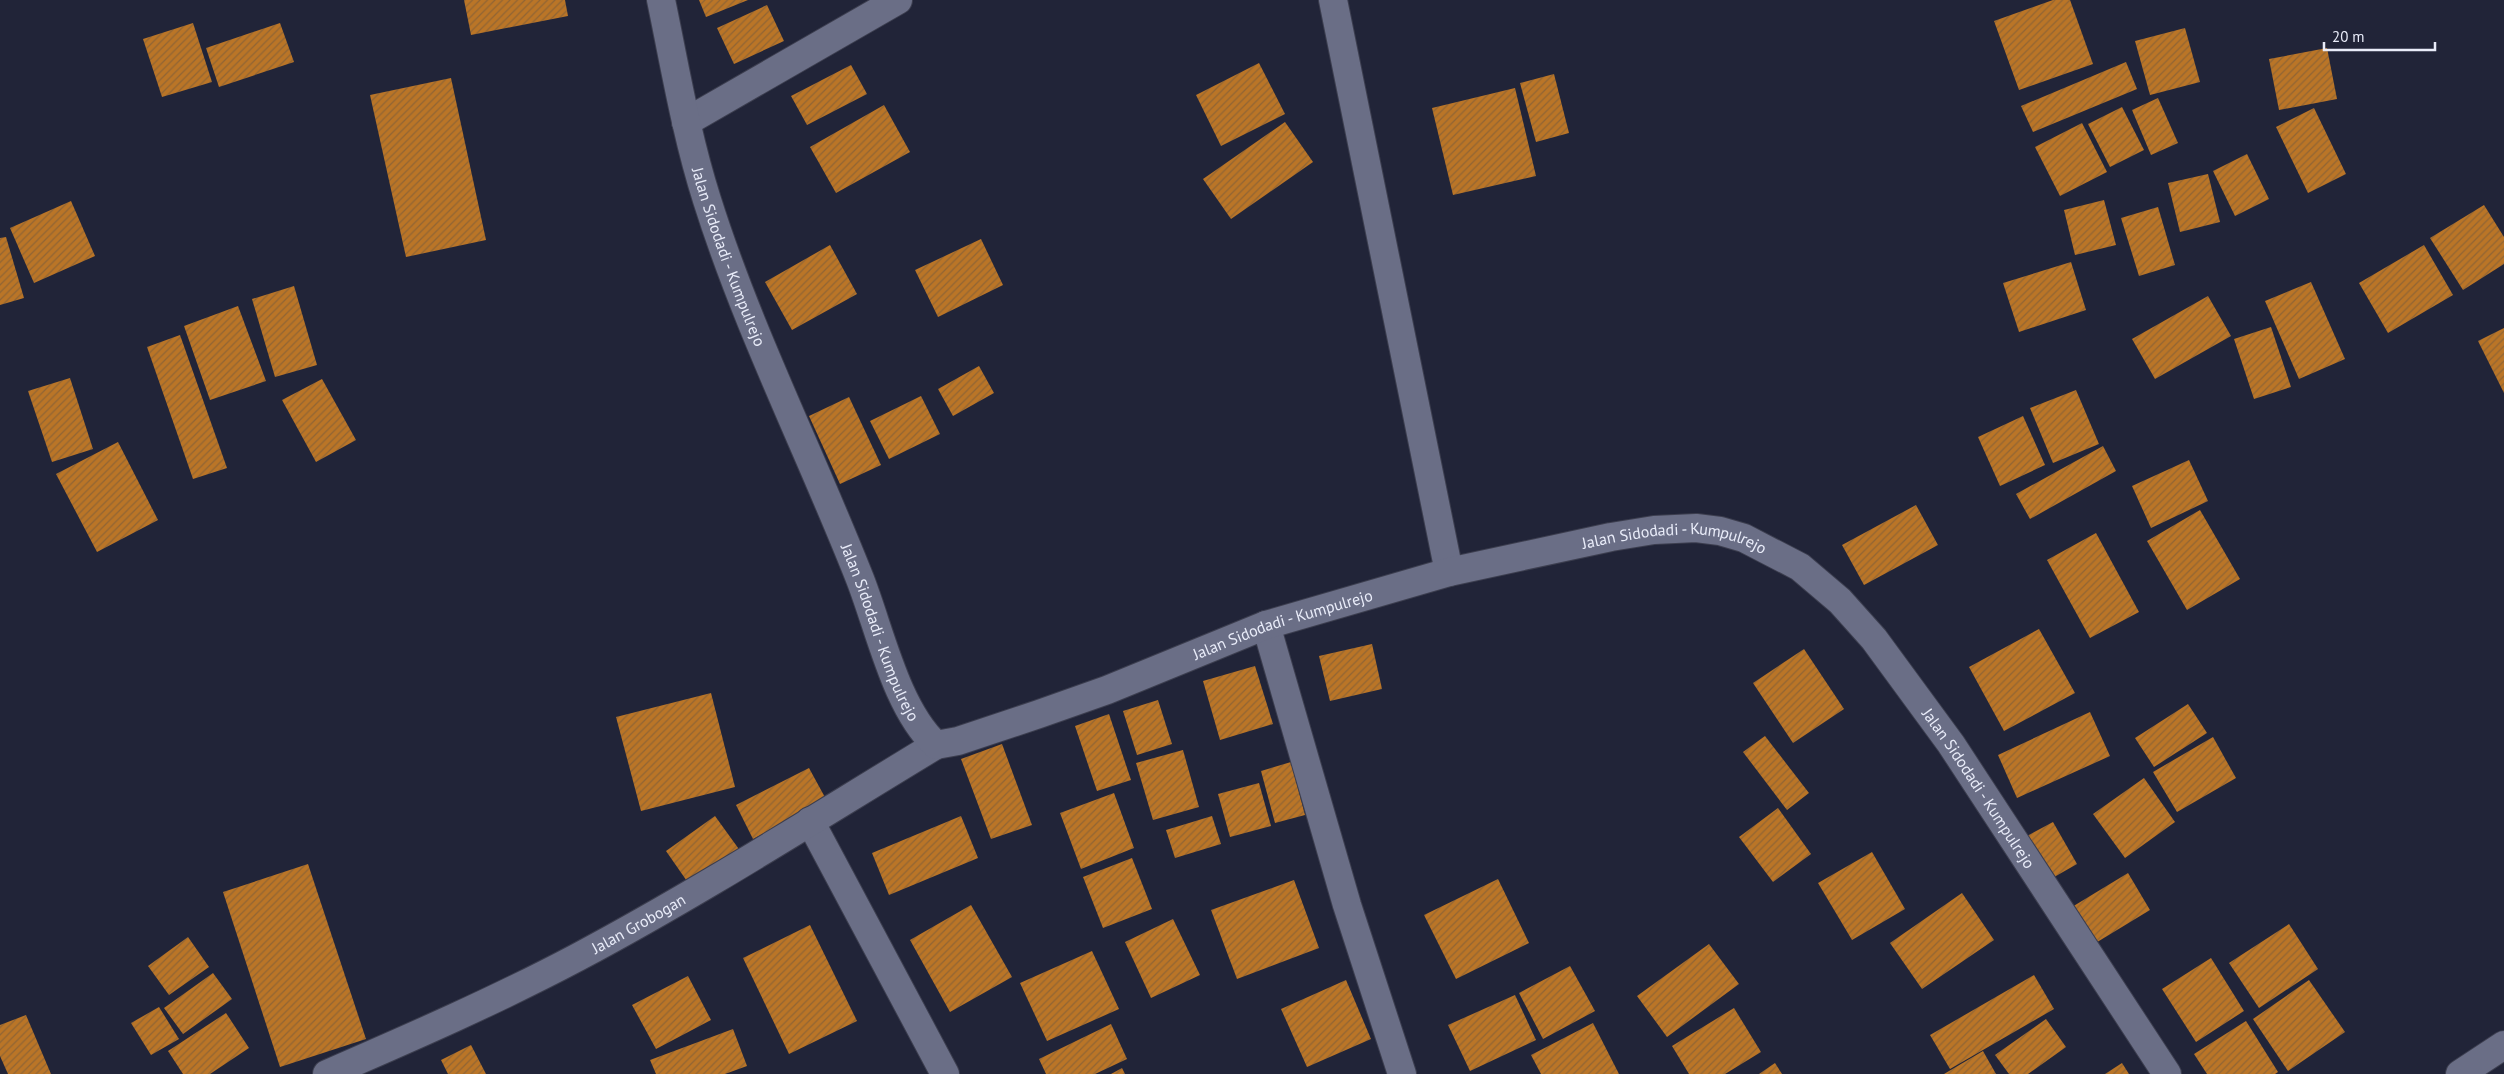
<svg xmlns="http://www.w3.org/2000/svg" width="2504" height="1074" viewBox="0 0 2504 1074" font-family="'PT Sans',sans-serif">
  <defs>
    <pattern id="building-hatch" width="6" height="6" patternUnits="userSpaceOnUse" patternTransform="scale(1.25)"><rect width="6" height="6" fill="#ba7527"/><path d="M-1 1l2-2M0 6l6-6M5 7l2-2" fill="none" stroke="#916534"/></pattern>
  </defs>
  <rect width="100%" height="100%" fill="#212438"/>
  <!-- building -->
  <g fill="url(#building-hatch)">
    <polygon points="464,0 565,0 568,16 471,35"/>
    <polygon points="699,0 748,0 706,17"/>
    <polygon points="2053,0 2070,0 2093,64 2019,90 1994,21"/>
    <polygon points="767,5 784,41 734,64 717,28"/>
    <polygon points="193,23 212,82 162,97 143,39"/>
    <polygon points="280,23 294,62 219,87 206,48"/>
    <polygon points="2185,28 2200,82 2150,95 2135,41"/>
    <polygon points="2327,48 2337,99 2279,110 2269,59"/>
    <polygon points="2126,62 2137,89 2033,132 2021,106"/>
    <polygon points="1259,63 1285,114 1221,146 1196,95"/>
    <polygon points="851,65 867,94 807,125 791,96"/>
    <polygon points="1554,74 1569,133 1536,142 1520,83"/>
    <polygon points="451,78 486,240 406,257 370,95"/>
    <polygon points="1515,88 1536,176 1453,195 1432,108"/>
    <polygon points="2158,98 2178,143 2151,155 2132,110"/>
    <polygon points="884,105 910,152 836,193 810,147"/>
    <polygon points="2122,107 2144,150 2110,167 2088,124"/>
    <polygon points="2314,108 2346,174 2308,193 2276,127"/>
    <polygon points="1285,122 1313,162 1231,219 1203,179"/>
    <polygon points="2082,123 2107,172 2060,196 2035,147"/>
    <polygon points="2247,154 2269,199 2235,216 2213,171"/>
    <polygon points="2208,174 2220,222 2180,232 2168,183"/>
    <polygon points="2104,200 2116,245 2075,255 2064,210"/>
    <polygon points="71,201 95,256 34,283 10,228"/>
    <polygon points="2484,205 2504,237 2504,264 2463,290 2430,238"/>
    <polygon points="2158,207 2175,265 2139,276 2121,218"/>
    <polygon points="6,237 24,298 0,305 0,238"/>
    <polygon points="981,239 1003,285 938,317 915,270"/>
    <polygon points="830,245 857,294 792,330 765,282"/>
    <polygon points="2424,245 2453,295 2388,333 2359,283"/>
    <polygon points="2071,262 2086,310 2019,332 2003,283"/>
    <polygon points="2311,282 2345,359 2299,379 2265,301"/>
    <polygon points="294,286 317,365 275,377 252,299"/>
    <polygon points="2208,296 2231,336 2155,379 2132,339"/>
    <polygon points="238,306 266,381 210,400 184,326"/>
    <polygon points="2271,327 2291,387 2254,399 2234,339"/>
    <polygon points="2504,328 2504,393 2478,341"/>
    <polygon points="180,335 227,468 193,479 147,347"/>
    <polygon points="979,366 994,393 953,416 938,389"/>
    <polygon points="70,378 93,449 52,462 28,391"/>
    <polygon points="322,379 356,440 316,462 282,400"/>
    <polygon points="2076,390 2099,444 2053,463 2030,408"/>
    <polygon points="921,396 940,434 889,459 870,421"/>
    <polygon points="849,397 881,465 840,484 809,416"/>
    <polygon points="2023,416 2045,465 2000,486 1978,437"/>
    <polygon points="118,442 158,520 97,552 56,474"/>
    <polygon points="2103,446 2116,471 2030,519 2016,494"/>
    <polygon points="2189,460 2208,501 2151,528 2132,486"/>
    <polygon points="1916,505 1938,545 1864,585 1842,545"/>
    <polygon points="2200,510 2240,579 2187,610 2147,541"/>
    <polygon points="2096,533 2139,612 2090,638 2047,560"/>
    <polygon points="2039,629 2075,693 2004,731 1969,667"/>
    <polygon points="1372,644 1382,689 1330,701 1319,656"/>
    <polygon points="1804,649 1844,709 1793,743 1753,683"/>
    <polygon points="1255,666 1273,724 1220,740 1203,681"/>
    <polygon points="711,693 735,787 641,811 616,717"/>
    <polygon points="1158,700 1172,744 1137,755 1123,711"/>
    <polygon points="2188,704 2207,733 2154,767 2135,738"/>
    <polygon points="2090,712 2110,756 2017,798 1998,755"/>
    <polygon points="1109,714 1131,780 1097,791 1075,726"/>
    <polygon points="1765,736 1809,793 1787,810 1743,752"/>
    <polygon points="2213,737 2236,778 2177,812 2153,772"/>
    <polygon points="1002,744 1032,825 991,839 961,759"/>
    <polygon points="1183,750 1199,807 1153,820 1136,763"/>
    <polygon points="1291,762 1305,815 1275,823 1261,771"/>
    <polygon points="809,768 827,801 753,839 736,805"/>
    <polygon points="2144,778 2175,822 2125,858 2093,814"/>
    <polygon points="1259,783 1271,826 1230,837 1218,794"/>
    <polygon points="1114,793 1134,848 1081,869 1060,813"/>
    <polygon points="1778,808 1811,854 1773,882 1739,837"/>
    <polygon points="715,816 741,852 691,887 666,851"/>
    <polygon points="961,816 978,858 889,895 872,853"/>
    <polygon points="1212,816 1221,844 1175,858 1166,830"/>
    <polygon points="2053,822 2077,864 2049,880 2025,837"/>
    <polygon points="1872,852 1905,909 1852,940 1818,883"/>
    <polygon points="1132,858 1152,909 1103,928 1083,877"/>
    <polygon points="308,864 366,1039 280,1067 223,892"/>
    <polygon points="2128,873 2150,910 2089,947 2067,910"/>
    <polygon points="1498,879 1529,943 1456,979 1424,915"/>
    <polygon points="1294,880 1319,948 1237,979 1211,910"/>
    <polygon points="1962,893 1994,940 1922,989 1890,943"/>
    <polygon points="971,905 1012,977 950,1012 910,940"/>
    <polygon points="1173,919 1200,975 1151,998 1125,942"/>
    <polygon points="2289,924 2318,969 2259,1008 2229,963"/>
    <polygon points="810,925 857,1021 789,1054 743,958"/>
    <polygon points="188,937 209,967 169,995 148,966"/>
    <polygon points="1709,944 1739,984 1667,1037 1637,996"/>
    <polygon points="1092,951 1119,1009 1047,1041 1020,983"/>
    <polygon points="2211,958 2244,1011 2196,1042 2162,989"/>
    <polygon points="1570,966 1595,1011 1543,1039 1519,993"/>
    <polygon points="213,973 232,999 183,1034 164,1008"/>
    <polygon points="2034,975 2054,1009 1950,1069 1930,1035"/>
    <polygon points="688,976 711,1020 656,1049 632,1005"/>
    <polygon points="1346,980 1371,1039 1307,1067 1281,1009"/>
    <polygon points="2309,980 2345,1032 2288,1071 2253,1019"/>
    <polygon points="1515,995 1536,1040 1470,1071 1448,1025"/>
    <polygon points="159,1007 179,1039 151,1055 131,1023"/>
    <polygon points="1734,1008 1761,1052 1725,1074 1689,1074 1672,1046"/>
    <polygon points="226,1013 249,1048 210,1074 183,1074 168,1051"/>
    <polygon points="26,1015 51,1074 8,1074 0,1056 0,1025"/>
    <polygon points="2046,1019 2066,1047 2028,1074 2009,1074 1995,1055"/>
    <polygon points="2246,1021 2278,1072 2275,1074 2207,1074 2194,1054"/>
    <polygon points="1593,1023 1619,1074 1541,1074 1531,1055"/>
    <polygon points="1111,1024 1127,1059 1095,1074 1046,1074 1039,1059"/>
    <polygon points="733,1029 747,1066 725,1074 656,1074 650,1060"/>
    <polygon points="471,1045 486,1074 448,1074 441,1060"/>
    <polygon points="1983,1051 1996,1074 1944,1074"/>
    <polygon points="1775,1063 1782,1074 1759,1074"/>
    <polygon points="2122,1063 2129,1074 2105,1074"/>
    <polygon points="1122,1068 1125,1074 1111,1074"/>
  </g>
  <g fill="none" stroke-linecap="round" stroke-linejoin="round">
    <defs>
      <g id="minor">
        <polyline points="1333,0 1449,572"/>
        <polyline points="686,122 898,0"/>
        <polyline points="1266,625 1347,905 1402,1074"/>
        <polyline points="810,821 945,1074"/>
        <path id="s1" d="M327,1074C412,1037 497,1000 578,957C700,892 817,817 936,745"/>
      </g>
      <g id="tertiary">
        <path id="s2" d="M661,0C675,67 686,134 707,200C748,330 810,452 860,579C880,630 896,708 936,745L958,741L1039,714L1107,690L1266,625L1449,572L1611,537L1654,530L1696,528L1720,531L1744,538L1800,567L1840,601L1874,639L1951,744L2167,1074"/>
        <polyline points="2460,1074 2504,1045"/>
      </g>
    </defs>
    <!-- minor casing -->
    <use href="#minor" stroke="#3c3e4f" stroke-width="30"/>
    <!-- tertiary casing -->
    <use href="#tertiary" stroke="#3c3e4f" stroke-width="30"/>
    <!-- minor -->
    <use href="#minor" stroke="#6a6e86" stroke-width="28"/>
    <!-- tertiary -->
    <use href="#tertiary" stroke="#6a6e86" stroke-width="28"/>
  </g>
  <g text-anchor="middle" dominant-baseline="central" stroke-width="4.5" stroke-linejoin="round" paint-order="stroke">
    <!-- street labels -->
    <g font-size="16" fill="#e9ecf9" stroke="#212438">
      <text stroke="none"><textPath href="#s2" startOffset="266">Jalan Sidodadi - Kumpulrejo</textPath></text>
      <text stroke="none"><textPath href="#s2" startOffset="1571">Jalan Sidodadi - Kumpulrejo</textPath></text>
      <text stroke="none"><textPath href="#s2" startOffset="1166">Jalan Sidodadi - Kumpulrejo</textPath></text>
      <text stroke="none"><textPath href="#s2" startOffset="671">Jalan Sidodadi - Kumpulrejo</textPath></text>
      <text stroke="none"><textPath href="#s2" startOffset="1990">Jalan Sidodadi - Kumpulrejo</textPath></text>
      <text stroke="none"><textPath href="#s1" startOffset="346">Jalan Grobogan</textPath></text>
    </g>
  </g>
  <!-- scale -->
  <path d="M2324 42v8h111v-8" fill="none" stroke="#e9ecf9" stroke-width="2.5"/>
  <text x="2332" y="42" font-size="15" fill="#e9ecf9" stroke="#212438" stroke-width="4" paint-order="stroke">20 m</text>
</svg>
